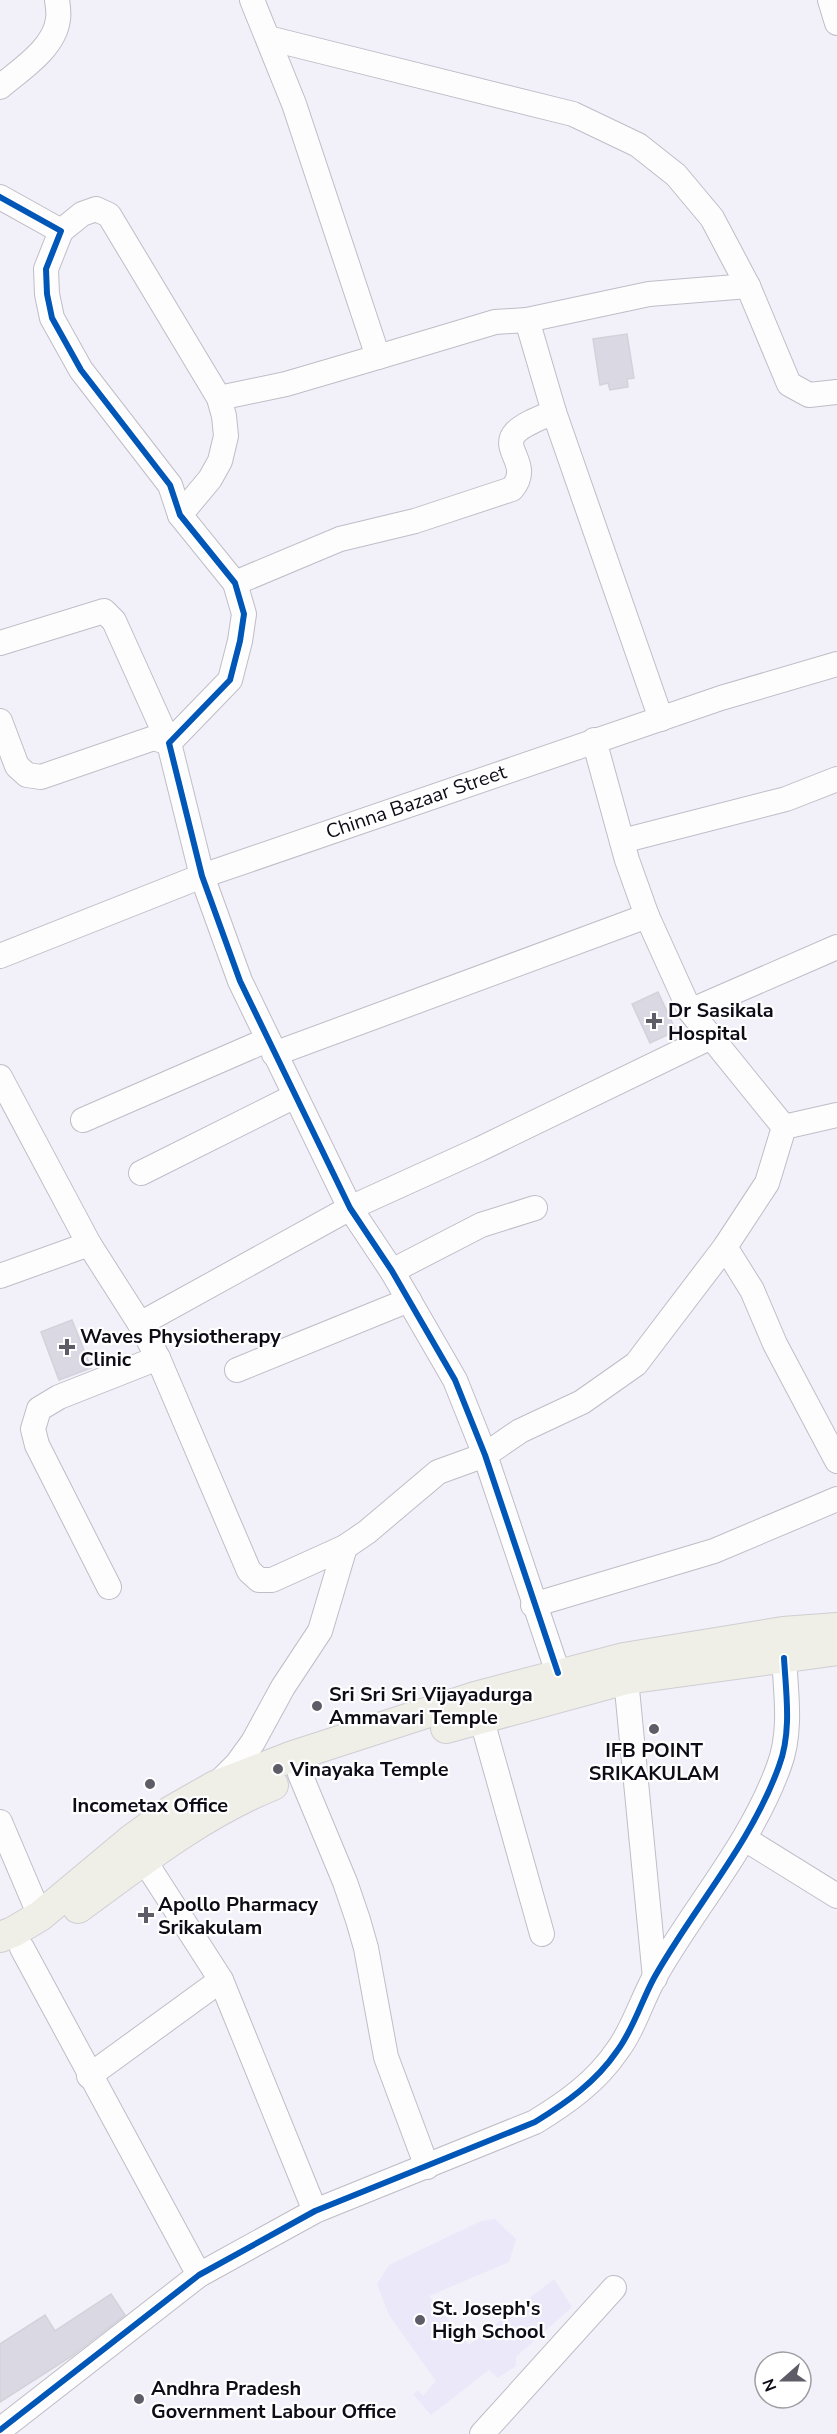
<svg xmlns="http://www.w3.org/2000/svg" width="837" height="2434" viewBox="0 0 837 2434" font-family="'Nunito Sans',sans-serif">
  <rect width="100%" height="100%" fill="#f2f0f8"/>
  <!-- built -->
  <polygon fill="#ebe8f9" points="495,2219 516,2239 509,2262 429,2296 469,2345 554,2279 572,2307 516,2357 516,2366 498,2378 489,2370 431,2415 413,2394 418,2390 423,2396 436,2381 389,2315 377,2284 389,2265 481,2221"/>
  <!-- building -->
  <g fill="#dad8e2" stroke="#d4d1db" stroke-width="1.5">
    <polygon points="627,334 634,378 627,379 628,387 610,390 608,383 600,385 593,339"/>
    <polygon points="658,992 676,1031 650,1043 632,1004"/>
    <polygon points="72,1320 91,1368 59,1380 41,1332"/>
    <polygon points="111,2294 125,2315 72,2356 0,2402 0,2344 45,2315 55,2331"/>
  </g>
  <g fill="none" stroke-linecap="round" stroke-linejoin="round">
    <defs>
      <g id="minor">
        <polyline points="830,0 837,23"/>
        <polyline points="268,38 573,114 638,145 676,175 712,218 748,286 789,384 809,395 837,392"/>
        <path d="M0,87C20,70 55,48 58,19C59,13 58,6 57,0"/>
        <polyline points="0,197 61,231 46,269 47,294 52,318 81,370 170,485 180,515 235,583 244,614 240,641 230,680 169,743 202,876 240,981 350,1208 392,1271 455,1380 485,1455 558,1673"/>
        <polyline points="61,231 82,214 96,209 109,215 219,398 224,416 226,436 220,461 210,479 180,515"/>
        <polyline points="378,357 495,322 527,320 649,294 748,286"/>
        <polyline points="219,398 286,384 378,357 294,104 252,0"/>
        <polyline points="554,412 661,719"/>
        <path d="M235,583L340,539L415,521L512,489C533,464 499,449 516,432C525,423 543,417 554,412L527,320"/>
        <polyline points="0,643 104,611 114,621 169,743"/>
        <polyline points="0,721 17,766 27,775 41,777 154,738 169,743"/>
        <polyline points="622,841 786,799 837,779"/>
        <polyline points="0,956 202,876 721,698 837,664"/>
        <polyline points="690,1011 837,947"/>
        <polyline points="274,1054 647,916"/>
        <polyline points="0,1077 89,1244"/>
        <polyline points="83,1120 267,1040"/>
        <polyline points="784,1127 837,1115"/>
        <polyline points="141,1173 295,1096"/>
        <polyline points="725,1247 752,1290 775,1344 837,1461"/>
        <polyline points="392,1271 481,1225 535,1208"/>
        <polyline points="0,1276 89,1244 140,1324 158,1358 249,1571 259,1580 272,1580 345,1547 320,1631 283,1687 253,1742 237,1764 218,1783"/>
        <polyline points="140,1324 350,1208 480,1149 711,1037"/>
        <polyline points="237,1370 409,1300"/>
        <polyline points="345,1547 367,1532 438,1472 485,1455 520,1431 582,1402 636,1364 725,1247 767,1183 784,1127 690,1011 647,916 627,860 594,740"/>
        <polyline points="109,1587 37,1445 33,1429 39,1409 59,1397 158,1358"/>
        <polyline points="533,1605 714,1551 837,1499"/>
        <polyline points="626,1679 655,1978"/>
        <polyline points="481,1717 542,1934"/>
        <polyline points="300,1774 345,1882 358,1920 366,1948 386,2057 427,2167"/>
        <polyline points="0,1822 40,1916"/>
        <polyline points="745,1839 837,1896"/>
        <polyline points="144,1860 221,1980 315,2211"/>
        <polyline points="22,1948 199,2275"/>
        <polyline points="89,2076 221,1980"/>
        <path d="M0,2430L199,2275L315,2211L535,2122C566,2103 596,2082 617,2051C633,2030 641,2002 654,1978C694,1907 751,1844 779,1766C792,1732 786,1693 784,1658"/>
        <polyline points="482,2434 614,2288"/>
      </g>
      <g id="major">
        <polyline points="446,1728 626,1679 837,1650"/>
        <path d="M78,1908C140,1863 201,1814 273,1785"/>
        <polyline points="0,1937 13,1932 40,1916 131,1840 171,1811 215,1786 293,1756 475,1697 624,1658 783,1632 837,1628"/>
      </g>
    </defs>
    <!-- minor casing -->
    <use href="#minor" stroke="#bfbdc7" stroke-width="26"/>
    <!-- major casing -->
    <use href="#major" stroke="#cfced3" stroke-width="32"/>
    <!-- minor -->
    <use href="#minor" stroke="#fdfdfe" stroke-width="24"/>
    <!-- major -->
    <use href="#major" stroke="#efefe7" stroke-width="30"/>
    <defs>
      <g id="cycleway">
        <polyline points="0,197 61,231 46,269 47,294 52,318 81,370 170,485 180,515 235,583 244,614 240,641 230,680 169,743 202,876 240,981 350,1208 392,1271 455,1380 485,1455 558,1673"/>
        <path d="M0,2430L199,2275L315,2211L535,2122C566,2103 596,2082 617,2051C633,2030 641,2002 654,1978C694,1907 751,1844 779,1766C792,1732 786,1693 784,1658"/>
      </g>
    </defs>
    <!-- cycleway casing -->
    <use href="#cycleway" stroke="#fff" stroke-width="10"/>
    <!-- cycleway -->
    <use href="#cycleway" stroke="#0057b8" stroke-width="6"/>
  </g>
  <!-- markers -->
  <g fill="#5e5c66" stroke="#fff" stroke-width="2">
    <path d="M651 1012h6v6h6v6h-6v6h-6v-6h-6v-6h6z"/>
    <path d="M64 1338h6v6h6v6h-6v6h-6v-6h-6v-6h6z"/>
    <circle cx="317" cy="1706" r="6"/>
    <circle cx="654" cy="1729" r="6"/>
    <circle cx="278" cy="1769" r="6"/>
    <circle cx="150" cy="1784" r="6"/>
    <path d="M143 1906h6v6h6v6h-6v6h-6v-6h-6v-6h6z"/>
    <circle cx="420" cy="2320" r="6"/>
    <circle cx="139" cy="2399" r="6"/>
  </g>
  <g text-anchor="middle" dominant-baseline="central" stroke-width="4.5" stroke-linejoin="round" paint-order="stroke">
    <!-- street labels -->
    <g font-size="20" fill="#0e0c17" stroke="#fff">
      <text transform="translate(416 802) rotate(-19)">Chinna Bazaar Street</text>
    </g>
    <!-- poi labels -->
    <g font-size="20" font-weight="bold" fill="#0e0c17" stroke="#fff" text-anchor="start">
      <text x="668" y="1010">Dr Sasikala<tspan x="668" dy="23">Hospital</tspan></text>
      <text x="80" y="1336">Waves Physiotherapy<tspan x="80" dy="23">Clinic</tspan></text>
      <text x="329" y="1694">Sri Sri Sri Vijayadurga<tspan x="329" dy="23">Ammavari Temple</tspan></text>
      <text x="654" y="1750" text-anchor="middle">IFB POINT<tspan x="654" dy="23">SRIKAKULAM</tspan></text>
      <text x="290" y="1769">Vinayaka Temple</text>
      <text x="150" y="1805" text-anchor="middle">Incometax Office</text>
      <text x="158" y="1904">Apollo Pharmacy<tspan x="158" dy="23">Srikakulam</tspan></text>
      <text x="432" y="2308">St. Joseph's<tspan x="432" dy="23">High School</tspan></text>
      <text x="151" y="2388">Andhra Pradesh<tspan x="151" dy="23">Government Labour Office</tspan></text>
    </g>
  </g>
  <!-- north arrow -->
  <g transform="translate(783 2380) rotate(249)"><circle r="28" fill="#ffffff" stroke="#9f9ea2" stroke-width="1.5"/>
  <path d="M0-4.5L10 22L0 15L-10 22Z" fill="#5e5c66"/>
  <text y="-9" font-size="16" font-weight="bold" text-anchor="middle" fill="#0e0c17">N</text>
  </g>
</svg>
